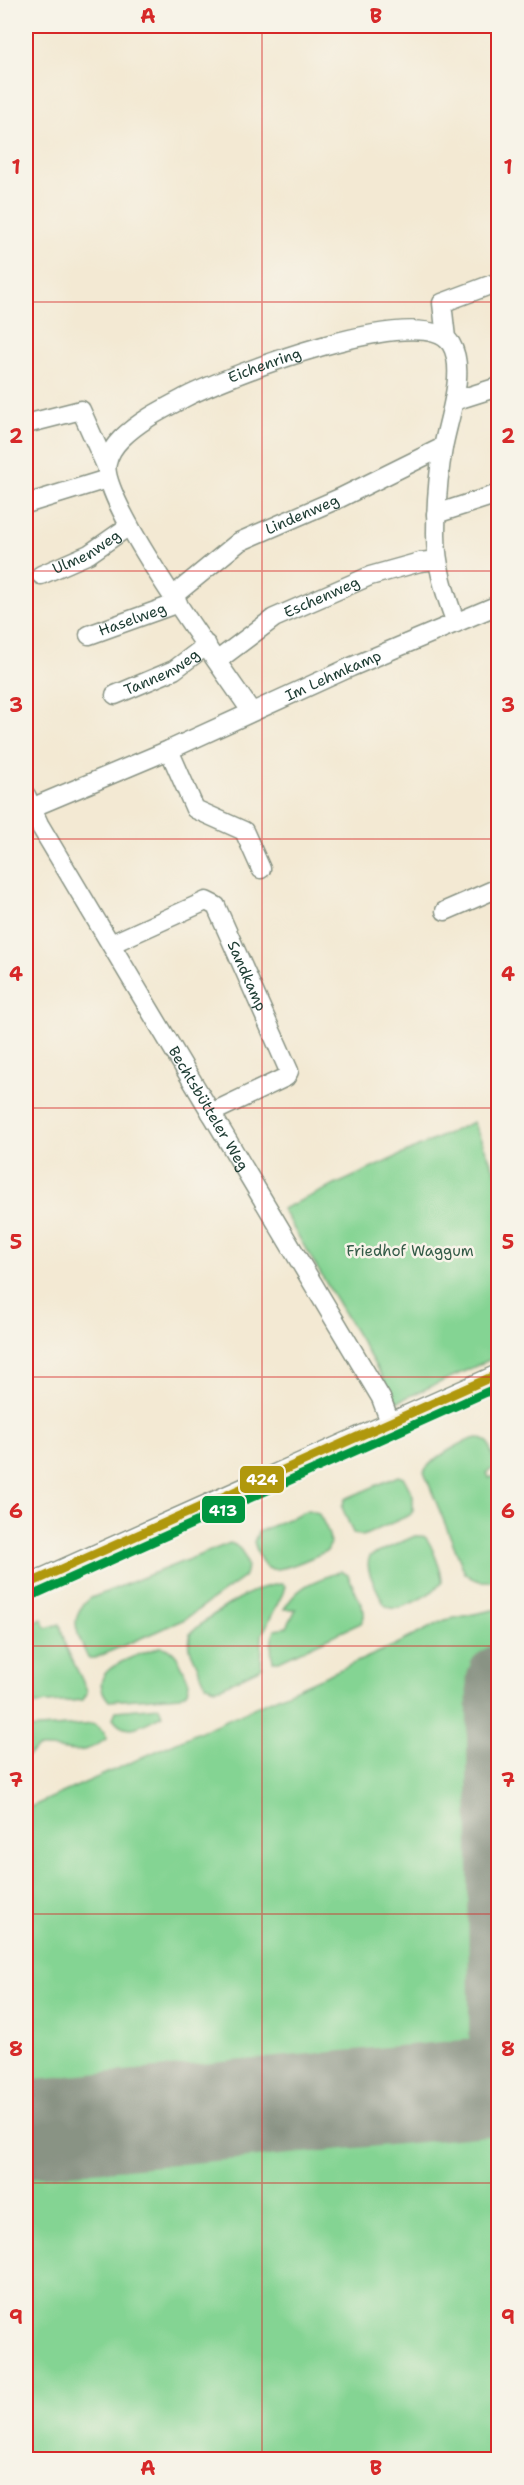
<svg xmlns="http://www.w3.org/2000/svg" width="524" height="2485" viewBox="0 0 524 2485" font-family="'Shantell Sans',sans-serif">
  <rect width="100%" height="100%" fill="#f7f3e8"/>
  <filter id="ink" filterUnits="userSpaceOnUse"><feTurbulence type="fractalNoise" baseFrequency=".0167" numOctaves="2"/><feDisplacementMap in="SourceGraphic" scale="12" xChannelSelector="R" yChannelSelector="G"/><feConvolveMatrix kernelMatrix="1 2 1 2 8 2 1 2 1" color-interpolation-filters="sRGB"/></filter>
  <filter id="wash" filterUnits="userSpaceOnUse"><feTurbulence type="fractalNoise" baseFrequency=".008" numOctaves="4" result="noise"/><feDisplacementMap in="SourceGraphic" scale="24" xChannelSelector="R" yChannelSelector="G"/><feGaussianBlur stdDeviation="1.35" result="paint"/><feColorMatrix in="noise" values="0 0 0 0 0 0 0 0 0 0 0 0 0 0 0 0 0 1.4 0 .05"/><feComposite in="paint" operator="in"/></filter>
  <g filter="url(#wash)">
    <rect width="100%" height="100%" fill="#f3e9d3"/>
    <!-- green -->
    <g fill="#84d493" stroke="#528864" stroke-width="1.5">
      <polygon points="473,1122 498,1178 498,1356 397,1402 282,1209"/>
      <path d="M479,1438L488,1442L496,1467L487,1472L489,1478L498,1475V1580C485,1582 475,1583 465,1573L424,1472C429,1460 467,1438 479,1438Z"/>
      <polygon points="398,1476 404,1478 413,1496 413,1511 410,1515 363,1536 353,1533 342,1507 345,1499"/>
      <path d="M308,1510L318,1513C324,1523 335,1540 327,1551C315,1556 279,1574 268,1568C260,1563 257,1550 254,1542L258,1532Z"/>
      <path d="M415,1536C418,1536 422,1536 425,1537C431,1542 443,1574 442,1582C436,1592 408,1606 397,1608C391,1609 387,1607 384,1604C378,1590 363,1569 370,1556Z"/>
      <path d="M230,1543C243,1546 251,1565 244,1577L185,1619L95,1658H89L86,1654C76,1632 68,1615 91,1598Z"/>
      <path d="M341,1571L348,1575L364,1611V1617L361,1623L279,1661H273C270,1650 271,1639 275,1629L287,1627L296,1609H284C300,1583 314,1582 341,1571Z"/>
      <path d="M281,1584L285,1586L283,1593L262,1635L261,1668L221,1687L215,1688L206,1685L189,1647L190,1634C211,1614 252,1586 281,1584Z"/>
      <polygon points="498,1609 498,2459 26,2459 26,1809 395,1645 445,1620"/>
      <polygon points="42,1619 46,1628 60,1624 66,1647 86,1688 87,1693 83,1700 26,1705 26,1627"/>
      <path d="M159,1647C177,1646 182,1668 189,1682L187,1691L181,1696L109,1701C81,1668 136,1657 159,1647Z"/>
      <path d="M159,1707L162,1715C145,1723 127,1738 113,1718L116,1711Z"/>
      <path d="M95,1724L105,1733L106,1739C79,1760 66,1746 38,1748L26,1757V1729Z"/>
    </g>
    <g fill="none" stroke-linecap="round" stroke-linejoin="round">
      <!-- taxiway -->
      <polyline stroke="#899384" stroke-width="39" points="489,2087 486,1679 489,1670 498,1664"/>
      <!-- runway -->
      <polyline stroke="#899384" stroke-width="98" points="26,2129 498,2086"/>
    </g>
  </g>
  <g filter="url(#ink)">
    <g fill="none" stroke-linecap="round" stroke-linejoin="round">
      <defs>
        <g id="minor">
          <polyline points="446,338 442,303 498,282"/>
          <polyline points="454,401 498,387"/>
          <polyline points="26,424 81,410 106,466"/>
          <polyline points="26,504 107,479"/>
          <polyline points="436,514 498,494"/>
          <path id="s1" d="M41,575L89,554L129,526"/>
          <path id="s2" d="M173,596L239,542L340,498L443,447"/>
          <path id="s3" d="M89,635L178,603"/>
          <path id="s4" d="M218,660L274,618L370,576L420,562L437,560"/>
          <path id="s5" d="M115,695L174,670L207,645"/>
          <path id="s6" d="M251,711C225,672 98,500 107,463C109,454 114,446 121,439C139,421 163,409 186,397C225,377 422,299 451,344C467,371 448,419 443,448C438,476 436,506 436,534C436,566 445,594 456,623"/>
          <polyline points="169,750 195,809 244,831 261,869"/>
          <path id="s7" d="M26,795L39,824L381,1398L390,1422"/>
          <path id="s8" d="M31,808L169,750L351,667L498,605"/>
          <polyline points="445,911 498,888"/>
          <path id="s9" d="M111,944L206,901L216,906L289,1071L286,1077L211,1113"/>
          <polyline points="26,1585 498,1374"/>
        </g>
      </defs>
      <!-- minor casing -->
      <use href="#minor" stroke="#899384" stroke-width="21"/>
      <!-- minor -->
      <use href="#minor" stroke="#fff" stroke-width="18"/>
      <defs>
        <polyline id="bus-1" points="26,1585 498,1374"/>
        <polyline id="bus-2" points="31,1596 498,1387"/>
      </defs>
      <!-- bus-1 casing -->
      <use href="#bus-1" stroke="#f7f3e8" stroke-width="14"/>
      <!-- bus-2 casing -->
      <use href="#bus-2" stroke="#f7f3e8" stroke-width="14"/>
      <!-- bus-1 -->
      <use href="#bus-1" stroke="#b0980d" stroke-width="9"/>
      <!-- bus-2 -->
      <use href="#bus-2" stroke="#009640" stroke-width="9"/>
    </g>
  </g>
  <!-- grid -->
  <path fill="none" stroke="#d62828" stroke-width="1.5" stroke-opacity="0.55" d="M262,26V2460M26,302H498M26,571H498M26,839H498M26,1108H498M26,1377H498M26,1646H498M26,1914H498M26,2183H498"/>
  <g text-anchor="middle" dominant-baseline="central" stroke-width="5" stroke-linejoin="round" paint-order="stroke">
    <!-- street labels -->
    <g font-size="15" fill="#1f3d34" stroke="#f7f3e8">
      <text stroke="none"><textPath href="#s6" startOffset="480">Eichenring</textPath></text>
      <text stroke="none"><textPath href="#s2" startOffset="154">Lindenweg</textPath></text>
      <text stroke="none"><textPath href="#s1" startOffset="51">Ulmenweg</textPath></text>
      <text stroke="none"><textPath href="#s4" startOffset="122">Eschenweg</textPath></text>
      <text stroke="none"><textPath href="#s3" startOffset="46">Haselweg</textPath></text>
      <text stroke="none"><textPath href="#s5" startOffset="52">Tannenweg</textPath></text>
      <text stroke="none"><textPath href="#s8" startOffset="330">Im Lehmkamp</textPath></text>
      <text stroke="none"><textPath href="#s9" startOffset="192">Sandkamp</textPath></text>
      <text stroke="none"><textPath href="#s7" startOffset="363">Bechtsbütteler Weg</textPath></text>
    </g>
    <!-- park labels -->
    <g font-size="15" fill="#335b47" stroke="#f7f3e8">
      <text x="410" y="1251">Friedhof Waggum</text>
    </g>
  </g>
  <g stroke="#f7f3e8" stroke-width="2">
    <rect x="239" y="1465" width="46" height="29" rx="6" fill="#b0980d"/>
    <rect x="201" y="1495" width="45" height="29" rx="6" fill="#009640"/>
  </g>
  <g font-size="16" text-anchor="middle" font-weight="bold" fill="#fff">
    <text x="262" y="1485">424</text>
    <text x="223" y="1516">413</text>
  </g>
  <!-- margin -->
  <rect width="524" height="2485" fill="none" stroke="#f7f3e8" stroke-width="66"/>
  <rect x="33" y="33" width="458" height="2419" fill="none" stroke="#d62828" stroke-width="2"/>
  <g font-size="20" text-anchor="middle" font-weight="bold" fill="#d62828">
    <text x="148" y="23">A</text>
    <text x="376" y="23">B</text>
    <text x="16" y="174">1</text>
    <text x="508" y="174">1</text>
    <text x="16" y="443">2</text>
    <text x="508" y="443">2</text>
    <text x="16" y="712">3</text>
    <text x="508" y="712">3</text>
    <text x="16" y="981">4</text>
    <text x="508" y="981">4</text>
    <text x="16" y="1249">5</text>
    <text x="508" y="1249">5</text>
    <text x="16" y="1518">6</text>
    <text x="508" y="1518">6</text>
    <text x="16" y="1787">7</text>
    <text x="508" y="1787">7</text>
    <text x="16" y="2056">8</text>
    <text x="508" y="2056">8</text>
    <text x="16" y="2324">9</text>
    <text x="508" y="2324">9</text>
    <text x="148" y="2475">A</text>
    <text x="376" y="2475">B</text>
  </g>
</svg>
